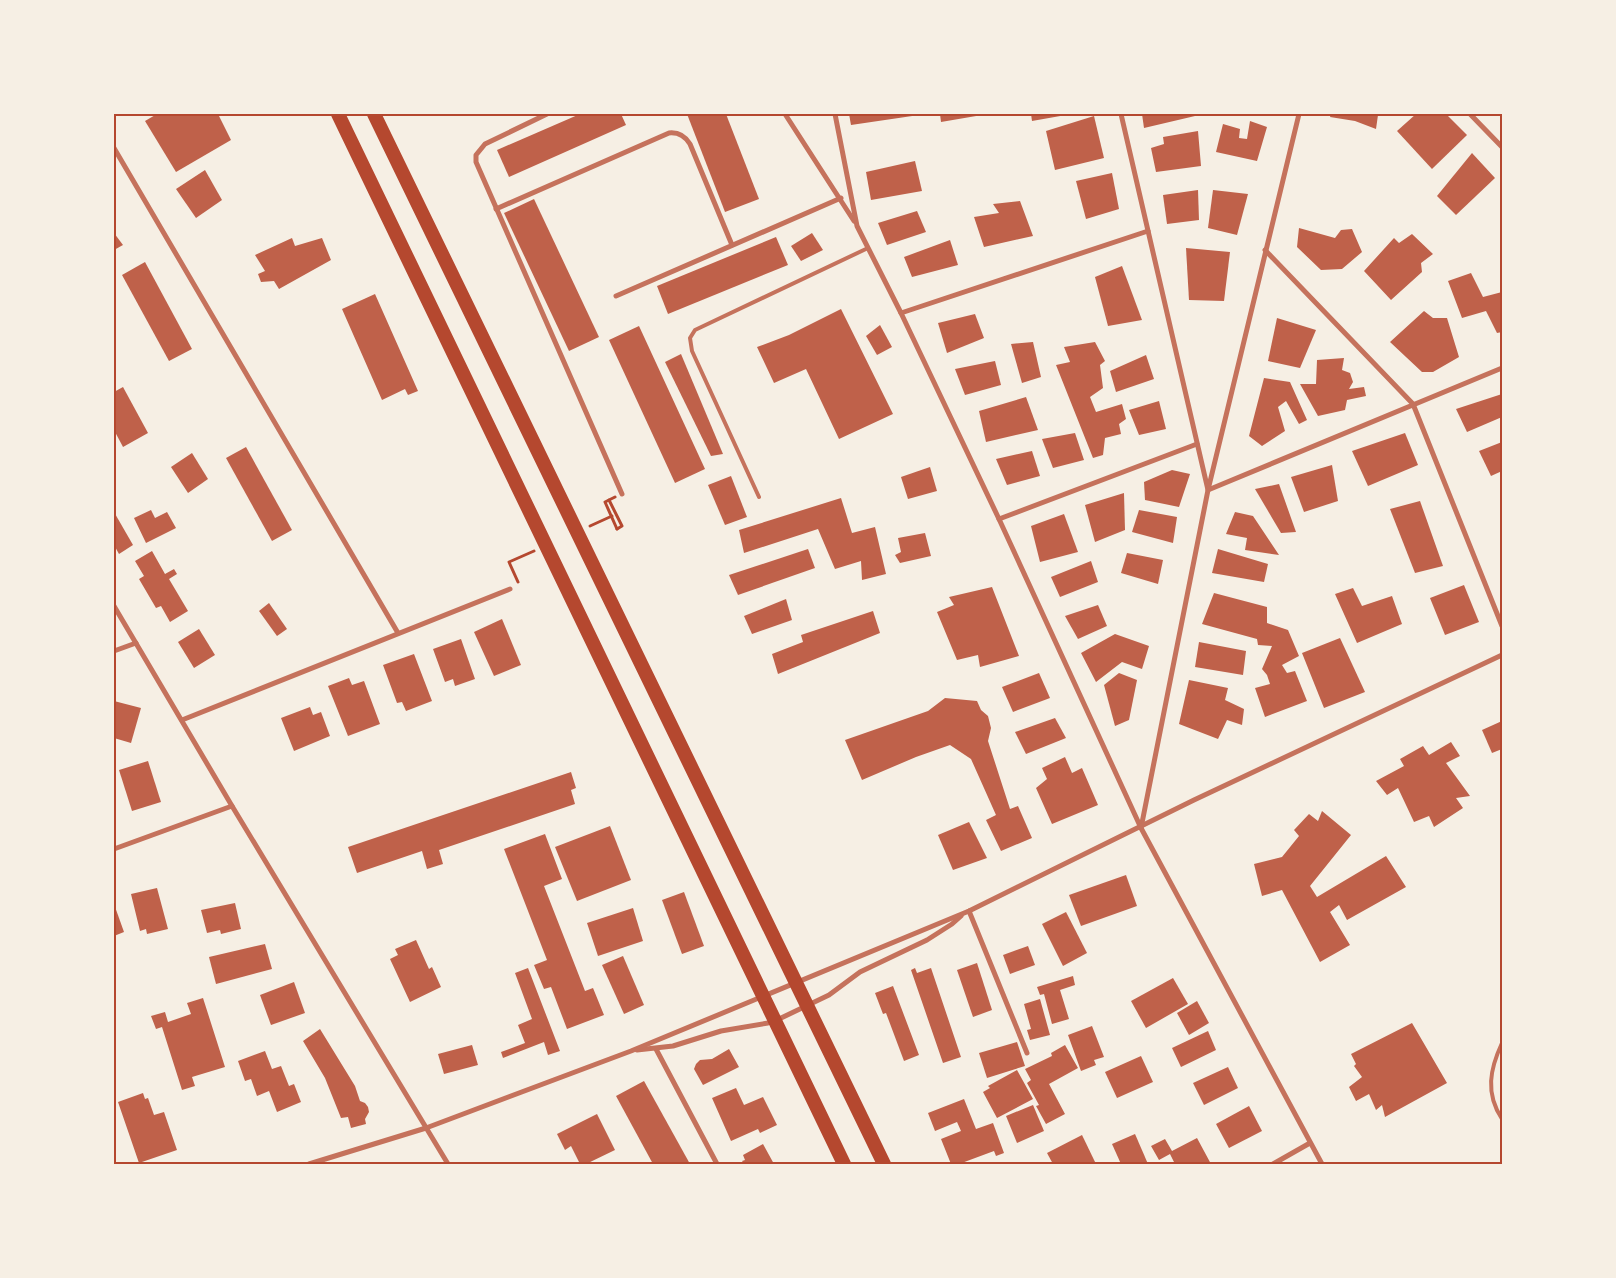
<svg xmlns="http://www.w3.org/2000/svg" width="1616" height="1278" viewBox="0 0 1616 1278" font-family="'Noto Sans',sans-serif">
  <rect width="100%" height="100%" fill="#f6efe4"/>
  <!-- building -->
  <g fill="#bf614a">
    <polygon points="157,114 218,114 231,140 176,172 145,121"/>
    <polygon points="580,114 621,114 626,125 509,177 497,150"/>
    <polygon points="687,114 726,114 759,199 725,212"/>
    <polygon points="849,114 919,114 919,115 851,125"/>
    <polygon points="940,114 982,114 982,115 941,122"/>
    <polygon points="1031,114 1066,114 1066,115 1032,121"/>
    <polygon points="1142,114 1195,114 1195,116 1144,128"/>
    <polygon points="1331,114 1378,115 1376,129 1355,121 1330,117"/>
    <polygon points="1416,114 1446,114 1467,135 1432,169 1397,131"/>
    <polygon points="1094,116 1104,158 1055,170 1046,131"/>
    <polygon points="1250,121 1267,127 1257,161 1216,152 1223,124 1240,129 1239,138 1247,139"/>
    <polygon points="1198,131 1201,166 1156,172 1151,148 1164,144 1163,137"/>
    <polygon points="1472,153 1495,178 1456,215 1437,196"/>
    <polygon points="915,161 922,191 871,200 866,172"/>
    <polygon points="205,170 222,200 196,218 176,189"/>
    <polygon points="1112,173 1119,209 1086,219 1076,181"/>
    <polygon points="1198,190 1199,220 1167,224 1163,195"/>
    <polygon points="1213,190 1248,194 1237,235 1208,228"/>
    <polygon points="534,199 599,337 569,351 504,213"/>
    <polygon points="1020,201 1033,236 984,247 974,217 999,213 993,204"/>
    <polygon points="917,211 926,232 887,245 878,223"/>
    <polygon points="1299,228 1335,238 1341,230 1352,229 1362,252 1342,269 1321,270 1297,247"/>
    <polygon points="114,233 123,245 114,250"/>
    <polygon points="812,233 823,250 801,261 791,246"/>
    <polygon points="1412,234 1433,254 1421,263 1422,272 1391,300 1364,271 1394,238 1399,243"/>
    <polygon points="776,237 788,265 668,314 657,286"/>
    <polygon points="292,238 295,246 322,238 331,260 279,289 274,281 261,282 258,274 265,271 255,255"/>
    <polygon points="950,240 958,265 912,277 904,257"/>
    <polygon points="1186,248 1230,252 1224,301 1189,300"/>
    <polygon points="145,262 192,349 169,361 122,275"/>
    <polygon points="1122,266 1142,320 1108,326 1095,277"/>
    <polygon points="1471,273 1483,297 1502,292 1502,332 1497,333 1486,311 1462,318 1448,281"/>
    <polygon points="375,294 418,391 408,395 405,389 382,400 342,309"/>
    <polygon points="841,309 893,414 839,439 806,369 774,383 757,347 789,335"/>
    <polygon points="1424,311 1433,318 1447,318 1459,357 1433,372 1422,372 1390,342"/>
    <polygon points="975,314 984,338 947,353 938,323"/>
    <polygon points="1277,318 1316,330 1300,368 1268,361"/>
    <polygon points="880,325 892,347 877,355 866,336"/>
    <polygon points="639,326 705,469 675,483 609,340"/>
    <polygon points="1033,342 1041,377 1022,383 1011,344"/>
    <polygon points="1095,342 1105,361 1100,365 1103,388 1090,397 1096,412 1122,404 1126,419 1119,424 1121,434 1105,438 1103,455 1093,458 1056,365 1070,362 1064,347"/>
    <polygon points="681,354 723,454 711,456 665,362"/>
    <polygon points="1146,355 1154,379 1116,392 1110,371"/>
    <polygon points="1344,358 1342,370 1350,373 1353,382 1349,389 1364,387 1366,396 1347,400 1345,410 1318,416 1300,384 1316,384 1317,360"/>
    <polygon points="995,361 1001,385 965,395 955,369"/>
    <polygon points="1264,378 1290,382 1307,420 1299,424 1286,401 1278,407 1285,431 1262,446 1249,436"/>
    <polygon points="123,387 148,433 123,447 114,430 114,392"/>
    <polygon points="1502,394 1502,417 1467,432 1456,409"/>
    <polygon points="1026,397 1038,430 986,442 979,411"/>
    <polygon points="1159,401 1166,429 1139,435 1129,410"/>
    <polygon points="1075,433 1084,460 1053,468 1042,439"/>
    <polygon points="1405,433 1418,465 1368,486 1352,451"/>
    <polygon points="1502,442 1502,471 1491,476 1479,451"/>
    <polygon points="246,447 292,530 272,541 226,458"/>
    <polygon points="1032,451 1040,476 1007,485 996,459"/>
    <polygon points="192,453 208,479 188,493 171,467"/>
    <polygon points="1332,465 1338,501 1304,512 1291,477"/>
    <polygon points="930,467 937,491 908,499 901,477"/>
    <polygon points="1172,470 1190,474 1179,507 1145,500 1144,482"/>
    <polygon points="731,476 747,517 725,525 708,485"/>
    <polygon points="1279,484 1296,532 1281,533 1255,489"/>
    <polygon points="1124,493 1125,530 1095,542 1085,505"/>
    <polygon points="841,498 852,533 875,527 886,574 862,580 861,561 835,569 818,529 744,553 739,530"/>
    <polygon points="1420,501 1443,566 1415,573 1390,509"/>
    <polygon points="151,510 155,518 167,512 176,528 146,543 134,518"/>
    <polygon points="1139,510 1177,517 1173,543 1132,532"/>
    <polygon points="114,512 133,545 119,554 114,545"/>
    <polygon points="1235,512 1253,516 1279,555 1245,550 1247,538 1226,534"/>
    <polygon points="1064,514 1078,552 1040,562 1031,526"/>
    <polygon points="925,533 931,556 900,563 895,555 901,552 898,538"/>
    <polygon points="808,549 815,568 738,595 729,575"/>
    <polygon points="1218,549 1268,564 1264,582 1212,573"/>
    <polygon points="152,551 165,574 174,569 177,574 169,579 188,611 170,622 161,606 156,608 139,579 144,576 135,561"/>
    <polygon points="1127,553 1163,560 1158,584 1121,573"/>
    <polygon points="1091,561 1098,582 1060,597 1051,577"/>
    <polygon points="1464,585 1479,622 1445,635 1430,598"/>
    <polygon points="992,587 1019,656 980,667 978,655 957,660 937,612 954,605 949,597"/>
    <polygon points="1353,588 1362,606 1392,596 1402,624 1357,643 1335,594"/>
    <polygon points="1214,593 1267,607 1267,623 1288,630 1299,656 1282,665 1287,673 1295,671 1307,701 1265,717 1255,688 1270,684 1267,675 1262,669 1272,646 1258,645 1257,639 1202,624"/>
    <polygon points="786,599 792,620 752,634 744,616"/>
    <polygon points="269,603 287,629 277,636 259,611"/>
    <polygon points="1098,605 1107,626 1078,639 1065,616"/>
    <polygon points="873,611 880,633 778,674 772,654 803,642 801,635"/>
    <polygon points="502,619 521,665 494,676 474,632"/>
    <polygon points="199,629 215,655 194,668 178,642"/>
    <polygon points="1115,634 1149,646 1142,669 1122,662 1096,682 1081,653"/>
    <polygon points="1340,638 1365,692 1324,708 1302,653"/>
    <polygon points="461,639 475,679 455,686 453,679 445,682 433,649"/>
    <polygon points="1199,642 1246,651 1243,675 1195,667"/>
    <polygon points="414,654 432,701 406,711 402,702 397,703 383,665"/>
    <polygon points="1039,673 1050,698 1013,712 1002,687"/>
    <polygon points="1119,673 1137,680 1129,720 1115,726 1104,685"/>
    <polygon points="349,678 352,685 364,681 380,724 348,736 328,686"/>
    <polygon points="1189,680 1228,688 1225,700 1244,709 1242,725 1227,720 1218,739 1179,724"/>
    <polygon points="945,698 977,701 981,710 988,716 991,728 988,741 1010,809 1018,806 1032,838 1001,851 986,820 996,815 971,759 950,745 916,757 862,780 845,740 928,711"/>
    <polygon points="114,701 141,708 131,743 114,738"/>
    <polygon points="310,707 313,715 321,712 330,736 294,751 281,718"/>
    <polygon points="1055,718 1066,738 1026,754 1015,732"/>
    <polygon points="1502,721 1502,749 1492,753 1482,730"/>
    <polygon points="1451,742 1460,756 1446,763 1470,796 1456,798 1463,808 1434,827 1429,816 1414,822 1398,788 1387,795 1376,781 1404,766 1400,759 1423,746 1429,755"/>
    <polygon points="1065,757 1072,773 1082,768 1098,805 1052,824 1036,788 1047,779 1042,768"/>
    <polygon points="148,761 161,802 132,811 119,770"/>
    <polygon points="571,772 576,788 571,790 575,804 439,850 443,864 427,869 422,851 357,873 348,847"/>
    <polygon points="1322,811 1351,835 1310,886 1317,897 1386,856 1406,887 1347,920 1339,905 1330,912 1350,945 1320,962 1282,890 1262,896 1254,864 1282,857 1299,836 1294,830 1309,814 1318,821"/>
    <polygon points="969,822 987,858 953,870 938,835"/>
    <polygon points="610,826 631,880 577,901 555,847"/>
    <polygon points="545,834 562,879 544,886 585,991 593,988 604,1015 567,1029 551,987 544,989 534,965 547,960 504,849"/>
    <polygon points="1126,875 1137,906 1081,926 1069,895"/>
    <polygon points="157,888 168,929 147,934 146,929 140,931 131,894"/>
    <polygon points="684,892 704,946 682,954 662,900"/>
    <polygon points="235,903 241,929 221,934 220,930 207,933 201,910"/>
    <polygon points="114,904 124,932 114,936"/>
    <polygon points="633,908 643,941 598,956 587,923"/>
    <polygon points="1066,912 1087,953 1063,966 1042,924"/>
    <polygon points="416,940 429,969 432,967 441,987 410,1002 390,959 398,955 395,949"/>
    <polygon points="265,944 272,969 216,984 209,957"/>
    <polygon points="1028,946 1035,965 1010,974 1003,955"/>
    <polygon points="623,956 644,1005 624,1014 602,965"/>
    <polygon points="977,963 992,1010 973,1017 957,970"/>
    <polygon points="528,968 560,1051 548,1055 544,1042 503,1058 501,1052 525,1043 518,1025 532,1019 515,973"/>
    <polygon points="915,968 917,973 931,968 961,1057 943,1063 911,970"/>
    <polygon points="1073,976 1075,985 1060,990 1069,1019 1052,1024 1044,994 1040,995 1037,987"/>
    <polygon points="1173,978 1188,1004 1146,1028 1131,1001"/>
    <polygon points="294,982 305,1013 271,1025 260,995"/>
    <polygon points="893,986 919,1055 904,1061 886,1013 883,1014 875,993"/>
    <polygon points="203,998 225,1067 192,1077 195,1086 182,1090 162,1027 156,1029 151,1016 165,1012 168,1022 191,1014 187,1003"/>
    <polygon points="1040,999 1050,1035 1030,1040 1027,1030 1031,1029 1024,1004"/>
    <polygon points="1197,1001 1209,1023 1189,1035 1177,1013"/>
    <polygon points="1412,1023 1447,1083 1385,1117 1382,1105 1376,1110 1369,1094 1356,1101 1349,1087 1362,1077 1354,1066 1356,1064 1351,1054"/>
    <polygon points="1092,1026 1104,1057 1094,1060 1096,1065 1081,1071 1068,1035"/>
    <polygon points="320,1029 355,1086 360,1101 365,1103 368,1107 369,1112 365,1119 366,1124 351,1128 348,1117 341,1118 325,1078 303,1041"/>
    <polygon points="1208,1031 1216,1050 1181,1067 1172,1048"/>
    <polygon points="1017,1042 1025,1066 987,1078 979,1053"/>
    <polygon points="472,1045 478,1065 444,1074 438,1054"/>
    <polygon points="1065,1045 1078,1068 1049,1084 1065,1114 1046,1124 1036,1106 1039,1105 1027,1083 1031,1080 1025,1069 1052,1056 1051,1053"/>
    <polygon points="729,1049 739,1067 703,1085 694,1069 696,1064 700,1060 712,1059"/>
    <polygon points="265,1051 272,1069 281,1066 289,1086 294,1084 301,1102 277,1112 269,1091 257,1096 251,1079 245,1081 238,1061"/>
    <polygon points="1141,1056 1153,1082 1117,1098 1105,1072"/>
    <polygon points="1228,1067 1238,1088 1204,1105 1193,1083"/>
    <polygon points="1017,1070 1033,1099 997,1118 983,1092 990,1088 988,1086"/>
    <polygon points="644,1081 690,1164 653,1164 616,1096"/>
    <polygon points="736,1088 744,1105 763,1097 777,1125 760,1133 758,1129 731,1141 712,1098"/>
    <polygon points="143,1093 145,1099 148,1098 154,1115 164,1112 177,1150 139,1163 118,1102"/>
    <polygon points="964,1099 976,1129 993,1123 1004,1153 996,1156 994,1151 959,1164 951,1164 941,1139 961,1131 957,1122 935,1131 928,1113"/>
    <polygon points="1033,1105 1044,1131 1017,1143 1006,1116"/>
    <polygon points="1249,1106 1262,1131 1229,1148 1216,1124"/>
    <polygon points="597,1114 615,1150 586,1164 580,1164 571,1146 565,1150 557,1134"/>
    <polygon points="1135,1134 1148,1164 1121,1164 1112,1144"/>
    <polygon points="1082,1135 1096,1164 1053,1164 1047,1153"/>
    <polygon points="1197,1138 1211,1164 1175,1164 1170,1154 1159,1160 1151,1146 1165,1139 1172,1151"/>
    <polygon points="763,1144 774,1164 744,1164 742,1161 745,1160 743,1155"/>
  </g>
  <g fill="none" stroke-linecap="round" stroke-linejoin="round">
    <!-- path -->
    <g stroke="#b5482f" stroke-width="3">
      <polyline points="615,497 605,502 617,529"/>
      <polyline points="609,500 622,526 617,529"/>
      <polyline points="590,526 612,516"/>
      <polyline points="518,582 509,562 534,551"/>
    </g>
    <!-- service -->
    <g stroke="#c5725c" stroke-width="4">
      <polyline points="759,497 692,351 690,338 695,330 868,248"/>
      <path d="M1502,1043C1490,1069 1485,1093 1502,1119"/>
    </g>
    <!-- minor -->
    <g stroke="#c5725c" stroke-width="5">
      <polyline points="547,114 485,144 476,155 476,162 622,494"/>
      <polyline points="785,114 854,221"/>
      <polyline points="835,114 857,226 901,313 999,519 1141,828 1322,1164"/>
      <polyline points="1121,114 1208,490 1502,368"/>
      <polyline points="1470,114 1502,147"/>
      <polyline points="114,148 398,633"/>
      <path d="M496,209L669,133C679,132 685,136 690,144L732,245"/>
      <polyline points="1265,250 1413,404 1502,626"/>
      <polyline points="616,296 841,198"/>
      <polyline points="901,313 1148,231"/>
      <polyline points="999,519 1197,444"/>
      <polyline points="114,606 232,806 448,1164"/>
      <polyline points="114,651 136,643"/>
      <polyline points="182,720 510,589"/>
      <polyline points="1141,828 1208,490 1299,114"/>
      <polyline points="114,849 232,806"/>
      <polyline points="969,911 1027,1053"/>
      <polyline points="656,1049 717,1164"/>
      <polyline points="637,1050 673,1046 721,1031 768,1023 779,1019 829,995 860,972 927,940 952,924 961,916"/>
      <polyline points="309,1164 426,1128 631,1051 969,911 1194,800 1502,655"/>
      <polyline points="1273,1164 1310,1143"/>
    </g>
    <!-- trunk -->
    <g stroke="#b5482f" stroke-width="14">
      <polyline points="338,114 844,1164"/>
      <polyline points="374,114 884,1164"/>
    </g>
  </g>
  <!-- border -->
  <rect width="1616" height="1278" fill="none" stroke="#f6efe4" stroke-width="230"/>
  <rect x="115" y="115" width="1386" height="1048" fill="none" stroke="#b5482f" stroke-width="2"/>
</svg>
